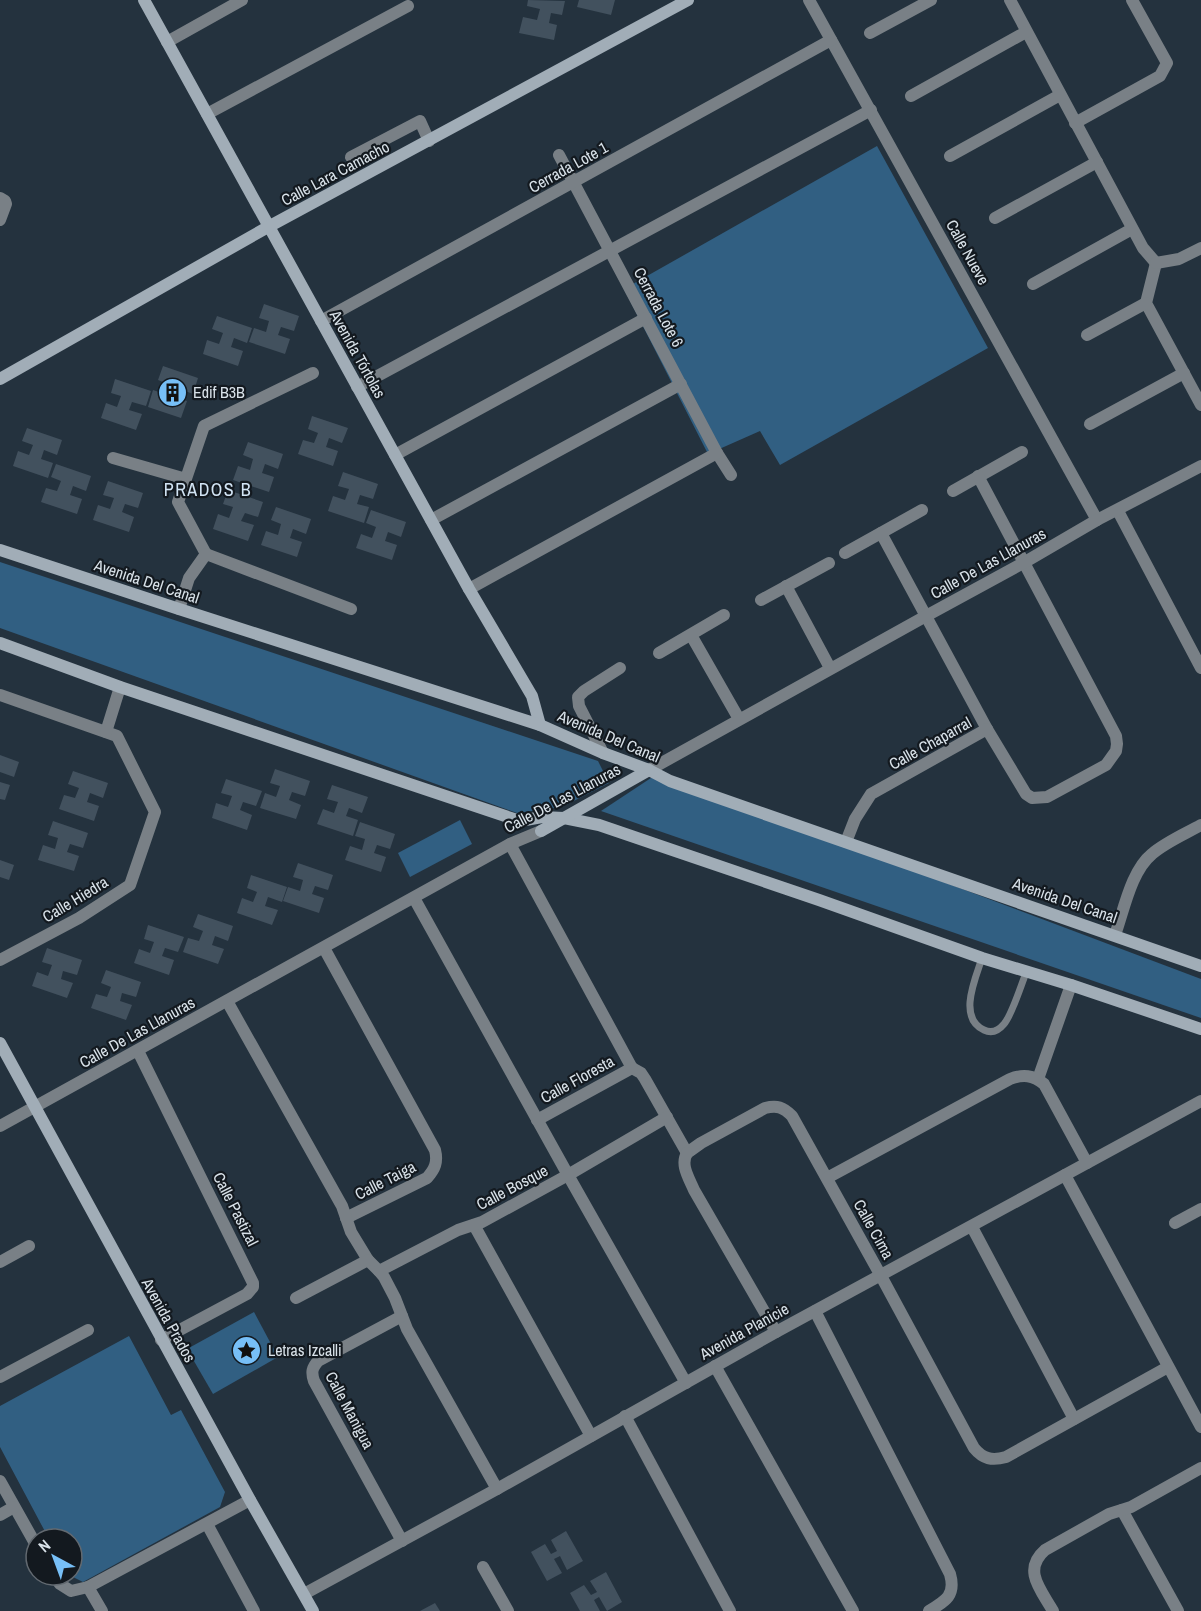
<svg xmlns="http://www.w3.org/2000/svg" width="1201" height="1611" viewBox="0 0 1201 1611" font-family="'Archivo Narrow',sans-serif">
  <rect width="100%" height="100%" fill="#24323e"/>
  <!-- green -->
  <g fill="#315f82">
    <polygon points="877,146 988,348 780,465 760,431 708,454 624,289"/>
    <polygon points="0,562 598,761 609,783 562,807 517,813 0,628"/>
    <polygon points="657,774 1201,979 1201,1018 601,811"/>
    <polygon points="460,820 472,844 410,877 398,853"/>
    <polygon points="254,1312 278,1357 213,1394 187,1349"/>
    <polygon points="129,1336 171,1415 181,1410 225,1492 220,1507 83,1582 69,1575 72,1575 72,1539 49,1539 0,1447 0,1406"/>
  </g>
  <!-- building -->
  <g fill="#42515e">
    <polygon points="528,0 565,1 562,15 551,13 549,23 557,25 554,40 519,33 523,17 537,20 540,9 527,6"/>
    <polygon points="579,0 615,0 611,15 577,7"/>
    <polygon points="264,304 299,316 294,331 281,327 278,335 290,339 285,354 249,342 254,328 266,332 269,321 259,318"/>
    <polygon points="217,316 252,328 247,343 234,338 231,347 243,351 238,366 203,354 207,340 219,344 223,333 212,329"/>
    <polygon points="163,366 198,378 193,394 180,389 177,397 187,401 181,418 148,407 153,390 165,394 168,384 158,380"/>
    <polygon points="115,379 151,391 146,406 132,402 129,410 142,414 136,430 101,418 106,403 117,407 121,396 111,393"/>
    <polygon points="312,416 348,428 342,443 329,438 326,447 338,451 333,466 298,454 303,440 314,443 318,433 308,429"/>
    <polygon points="27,428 62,440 57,455 44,450 41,459 53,463 48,478 13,466 18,451 29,455 33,445 22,441"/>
    <polygon points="248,442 283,454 278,469 265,464 262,473 274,477 269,492 233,480 238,466 250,470 253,459 243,455"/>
    <polygon points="56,464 91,476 86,491 73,486 70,495 82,499 77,514 41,502 46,488 57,491 61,481 51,477"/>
    <polygon points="343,472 378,484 373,499 360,495 357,504 369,507 364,523 328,511 333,496 345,500 349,489 338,486"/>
    <polygon points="108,481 143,493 138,508 125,504 122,512 134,517 129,532 93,520 98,505 110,509 114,498 103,495"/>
    <polygon points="228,490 263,502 258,517 245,513 241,521 254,525 248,541 213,529 218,514 229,518 233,507 223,504"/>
    <polygon points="276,507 311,519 306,534 293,529 290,538 302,542 297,557 261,545 266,531 278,535 281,524 271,520"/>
    <polygon points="371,510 406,522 401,537 388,532 385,541 397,545 392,560 356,548 361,534 372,538 376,527 366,523"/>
    <polygon points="0,755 19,762 14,777 0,772"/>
    <polygon points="275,769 310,781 305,796 292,792 289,800 301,805 296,819 260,808 265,793 276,797 280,786 270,783"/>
    <polygon points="73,771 108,783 103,798 90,793 87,802 99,806 94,821 59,809 64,795 75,798 79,788 68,784"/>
    <polygon points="226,779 262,791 256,806 243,802 240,810 252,815 247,830 212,818 216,803 228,807 232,796 221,793"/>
    <polygon points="0,782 10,785 5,800 0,799"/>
    <polygon points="332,785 368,797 362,813 349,808 346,816 358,820 353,836 317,824 323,809 334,813 338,802 327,799"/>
    <polygon points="53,821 88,833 83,848 70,844 67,852 79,856 74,871 38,860 43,845 55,849 58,838 48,835"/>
    <polygon points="360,822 395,834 390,849 377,845 374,853 386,857 381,872 345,860 350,846 362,850 365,839 355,836"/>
    <polygon points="0,860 14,865 9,880 0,877"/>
    <polygon points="298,863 333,875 328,890 315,886 312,894 324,898 319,913 283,901 288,887 300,891 303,880 293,877"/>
    <polygon points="251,875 287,887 282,902 268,897 265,906 278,910 272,925 237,913 242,898 253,902 257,892 247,888"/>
    <polygon points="198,914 233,926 228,941 215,936 212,945 224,949 218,964 183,952 188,938 199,941 203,931 193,927"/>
    <polygon points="148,925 184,937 178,952 165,948 162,956 174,960 169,975 134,963 139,949 150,953 154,942 144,939"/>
    <polygon points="47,948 82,960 77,975 63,971 61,979 73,983 67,998 32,986 37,972 48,976 52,965 42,962"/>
    <polygon points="106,970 141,982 136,997 122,993 120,1001 132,1005 126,1020 91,1008 96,994 107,997 111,987 101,983"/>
    <polygon points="566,1531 583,1561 567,1570 560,1556 554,1559 562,1573 547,1581 531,1552 545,1544 551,1554 557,1551 551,1540"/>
    <polygon points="606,1572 622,1602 607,1611 599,1597 594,1600 600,1611 580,1611 570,1593 584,1585 591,1595 597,1592 590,1581"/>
    <polygon points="435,1603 440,1611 420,1611"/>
  </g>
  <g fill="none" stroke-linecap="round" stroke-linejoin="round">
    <!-- lane -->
    <path stroke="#798086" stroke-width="7" d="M982,958C976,977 957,1018 984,1030C992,1034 999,1030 1004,1024C1012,1015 1021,985 1026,973"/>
    <!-- street -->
    <g stroke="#798086" stroke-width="12">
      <polyline points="809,0 1097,520"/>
      <polyline points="1010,0 1143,248 1156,263"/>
      <polyline points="870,33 931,0"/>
      <polyline points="167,42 242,0"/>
      <polyline points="911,96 1026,32"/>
      <polyline points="207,114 408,6"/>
      <polyline points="1075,123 1160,76 1167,63 1132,0"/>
      <polyline points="559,155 717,453 731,475"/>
      <polyline points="950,156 1060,95"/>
      <polyline points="351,157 420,121 429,141"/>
      <polyline points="0,198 5,201 6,204 0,220"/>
      <polyline points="995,218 1097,162"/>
      <polyline points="1156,263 1146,303 1201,405"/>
      <polyline points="1156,263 1179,259 1201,248"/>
      <polyline points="1033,284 1132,229"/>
      <polyline points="321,321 831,40"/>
      <polyline points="1087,335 1146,303"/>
      <polyline points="357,387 871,110"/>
      <polyline points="1090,424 1184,373"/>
      <polyline points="395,455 646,318"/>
      <polyline points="113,458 186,479"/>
      <polyline points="953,491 1022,452"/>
      <polyline points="1118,511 1201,668"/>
      <polyline points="431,520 681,384"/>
      <polyline points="881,533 987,729 1026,794 1032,798 1047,797 1106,765 1116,751 1117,744 1116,736 978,476"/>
      <polyline points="845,553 922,510"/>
      <polyline points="206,554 178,502 204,426 313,373"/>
      <polyline points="786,586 830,668"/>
      <polyline points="469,589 717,453"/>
      <polyline points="761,600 829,563"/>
      <polyline points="179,609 189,578 206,554 351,609"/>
      <polyline points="691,635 739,719"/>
      <polyline points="659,653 724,615"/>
      <polyline points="0,695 117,736 155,812 130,885 79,918 0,960"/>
      <polyline points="106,732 120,687"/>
      <polyline points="603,753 579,706 578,697 584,691 620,668"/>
      <polyline points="649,770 926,616 1025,562 1097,520 1201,466"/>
      <polyline points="846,842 855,819 871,794 987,729"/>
      <polyline points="510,844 632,1068"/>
      <polyline points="414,898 568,1175 686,1383"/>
      <path d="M1115,935C1124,910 1131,871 1152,854C1166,842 1185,834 1201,825"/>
      <path d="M324,948L435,1150C438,1162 435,1169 427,1178L346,1218"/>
      <polyline points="227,1001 342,1206 351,1232 368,1260 379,1271"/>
      <polyline points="138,1051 253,1283 253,1287 247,1294 161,1340"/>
      <polyline points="632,1068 641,1073 645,1079 687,1153"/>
      <polyline points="1038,1079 1071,985"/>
      <polyline points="537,1120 632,1068"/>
      <polyline points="0,1126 510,844 541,831"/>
      <path d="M687,1153L701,1143L765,1108C777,1105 783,1107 792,1116L881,1276L974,1448C983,1459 992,1461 1006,1457L1168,1367"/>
      <path d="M687,1153C680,1165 689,1178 694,1190L776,1332"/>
      <polyline points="1065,1175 1201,1427"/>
      <path d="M827,1178L1010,1079C1023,1074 1033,1075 1044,1084L1087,1163"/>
      <polyline points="1175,1223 1201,1209"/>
      <polyline points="474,1225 591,1436"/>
      <polyline points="972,1227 1074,1419"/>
      <polyline points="0,1262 29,1246"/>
      <polyline points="296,1298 368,1260"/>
      <path d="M815,1311L950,1574C956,1595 946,1601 929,1611"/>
      <polyline points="715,1366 853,1611"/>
      <polyline points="0,1377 88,1330"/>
      <polyline points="625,1416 730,1611"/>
      <polyline points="0,1481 36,1545"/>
      <polyline points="497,1489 407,1329 395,1298 384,1277 379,1271 458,1230 482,1222 568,1175 667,1117"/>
      <polyline points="1122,1510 1178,1611"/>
      <polyline points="0,1515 14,1507"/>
      <polyline points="207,1524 254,1611"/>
      <path d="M402,1541L314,1381C311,1372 312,1368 318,1361L402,1316"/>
      <polyline points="483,1567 508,1611"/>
      <polyline points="53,1575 60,1584 71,1591 88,1587 250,1500"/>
      <polyline points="88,1587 102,1611"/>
      <polyline points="304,1594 497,1489 776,1332 1201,1101"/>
      <path d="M1053,1611C1041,1590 1022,1570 1045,1550L1109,1514L1131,1507L1201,1468"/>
    </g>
    <!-- secondary -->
    <g stroke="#a1adb7" stroke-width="12">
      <polyline points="144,0 469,589 532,696 540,725"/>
      <polyline points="0,379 268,227 688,0"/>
      <polyline points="0,550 179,609 540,725 603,753 649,770 670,781 1201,966"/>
      <polyline points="0,643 120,687 520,821 542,817 564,818 599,825 819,900 982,958 1071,985 1201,1029"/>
      <polyline points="541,831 649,770"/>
      <polyline points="0,1043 250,1500 313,1611"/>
    </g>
  </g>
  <!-- icons -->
  <defs>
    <symbol id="building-disc" viewBox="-11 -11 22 22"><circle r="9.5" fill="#77bff7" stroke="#13191f"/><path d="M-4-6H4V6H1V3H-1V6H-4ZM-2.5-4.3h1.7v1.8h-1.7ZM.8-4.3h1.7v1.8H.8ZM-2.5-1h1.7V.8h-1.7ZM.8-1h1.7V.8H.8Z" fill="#111"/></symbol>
    <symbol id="sight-disc" viewBox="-11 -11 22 22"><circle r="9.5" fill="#77bff7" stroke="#13191f"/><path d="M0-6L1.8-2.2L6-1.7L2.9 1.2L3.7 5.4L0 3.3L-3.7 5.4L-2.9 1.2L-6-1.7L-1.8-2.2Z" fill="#111"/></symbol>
  </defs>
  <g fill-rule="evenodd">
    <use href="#building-disc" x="156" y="376" width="33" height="33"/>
    <use href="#sight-disc" x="230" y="1334" width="33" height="33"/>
  </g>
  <g text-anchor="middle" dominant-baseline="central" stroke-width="4.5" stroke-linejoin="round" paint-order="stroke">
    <!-- street labels -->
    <g font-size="16" fill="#d9e2e9" stroke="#13191f">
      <text transform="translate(568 167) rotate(-29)">Cerrada Lote 1</text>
      <text transform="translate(335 173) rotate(-28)">Calle Lara Camacho</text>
      <text transform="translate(968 252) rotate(61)">Calle Nueve</text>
      <text transform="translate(659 307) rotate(62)">Cerrada Lote 6</text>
      <text transform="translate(358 354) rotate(61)">Avenida Tórtolas</text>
      <text transform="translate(988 563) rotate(-29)">Calle De Las Llanuras</text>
      <text transform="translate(147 581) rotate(18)">Avenida Del Canal</text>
      <text transform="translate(609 736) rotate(23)">Avenida Del Canal</text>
      <text transform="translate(930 743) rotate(-29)">Calle Chaparral</text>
      <text transform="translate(562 798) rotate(-28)">Calle De Las Llanuras</text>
      <text transform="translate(75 899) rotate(-31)">Calle Hiedra</text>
      <text transform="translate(1065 900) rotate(19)">Avenida Del Canal</text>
      <text transform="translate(137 1032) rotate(-29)">Calle De Las Llanuras</text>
      <text transform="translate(577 1079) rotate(-29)">Calle Floresta</text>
      <text transform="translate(385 1180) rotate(-27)">Calle Taiga</text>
      <text transform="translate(512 1187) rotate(-28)">Calle Bosque</text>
      <text transform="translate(236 1209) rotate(63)">Calle Pastizal</text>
      <text transform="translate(874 1229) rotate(61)">Calle Cima</text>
      <text transform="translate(169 1320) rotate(61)">Avenida Prados</text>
      <text transform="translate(744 1331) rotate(-29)">Avenida Planicie</text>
      <text transform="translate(350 1410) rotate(62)">Calle Manigua</text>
    </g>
    <!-- poi labels -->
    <g font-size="16" fill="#d9e2e9" stroke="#13191f" text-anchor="start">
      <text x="193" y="392">Edif B3B</text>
      <text x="268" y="1350">Letras Izcalli</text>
    </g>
    <!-- neighbourhood labels -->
    <g font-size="18" letter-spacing="1.5" fill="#d2e4f4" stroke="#13191f">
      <text x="208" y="489">PRADOS B</text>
    </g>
  </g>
  <!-- north arrow -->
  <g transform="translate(54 1557) rotate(319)"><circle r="28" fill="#13191f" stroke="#626970" stroke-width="1.5"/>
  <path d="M0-4.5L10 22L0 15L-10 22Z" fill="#77bff7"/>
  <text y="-9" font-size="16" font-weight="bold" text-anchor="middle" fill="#d9e2e9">N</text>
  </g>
</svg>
